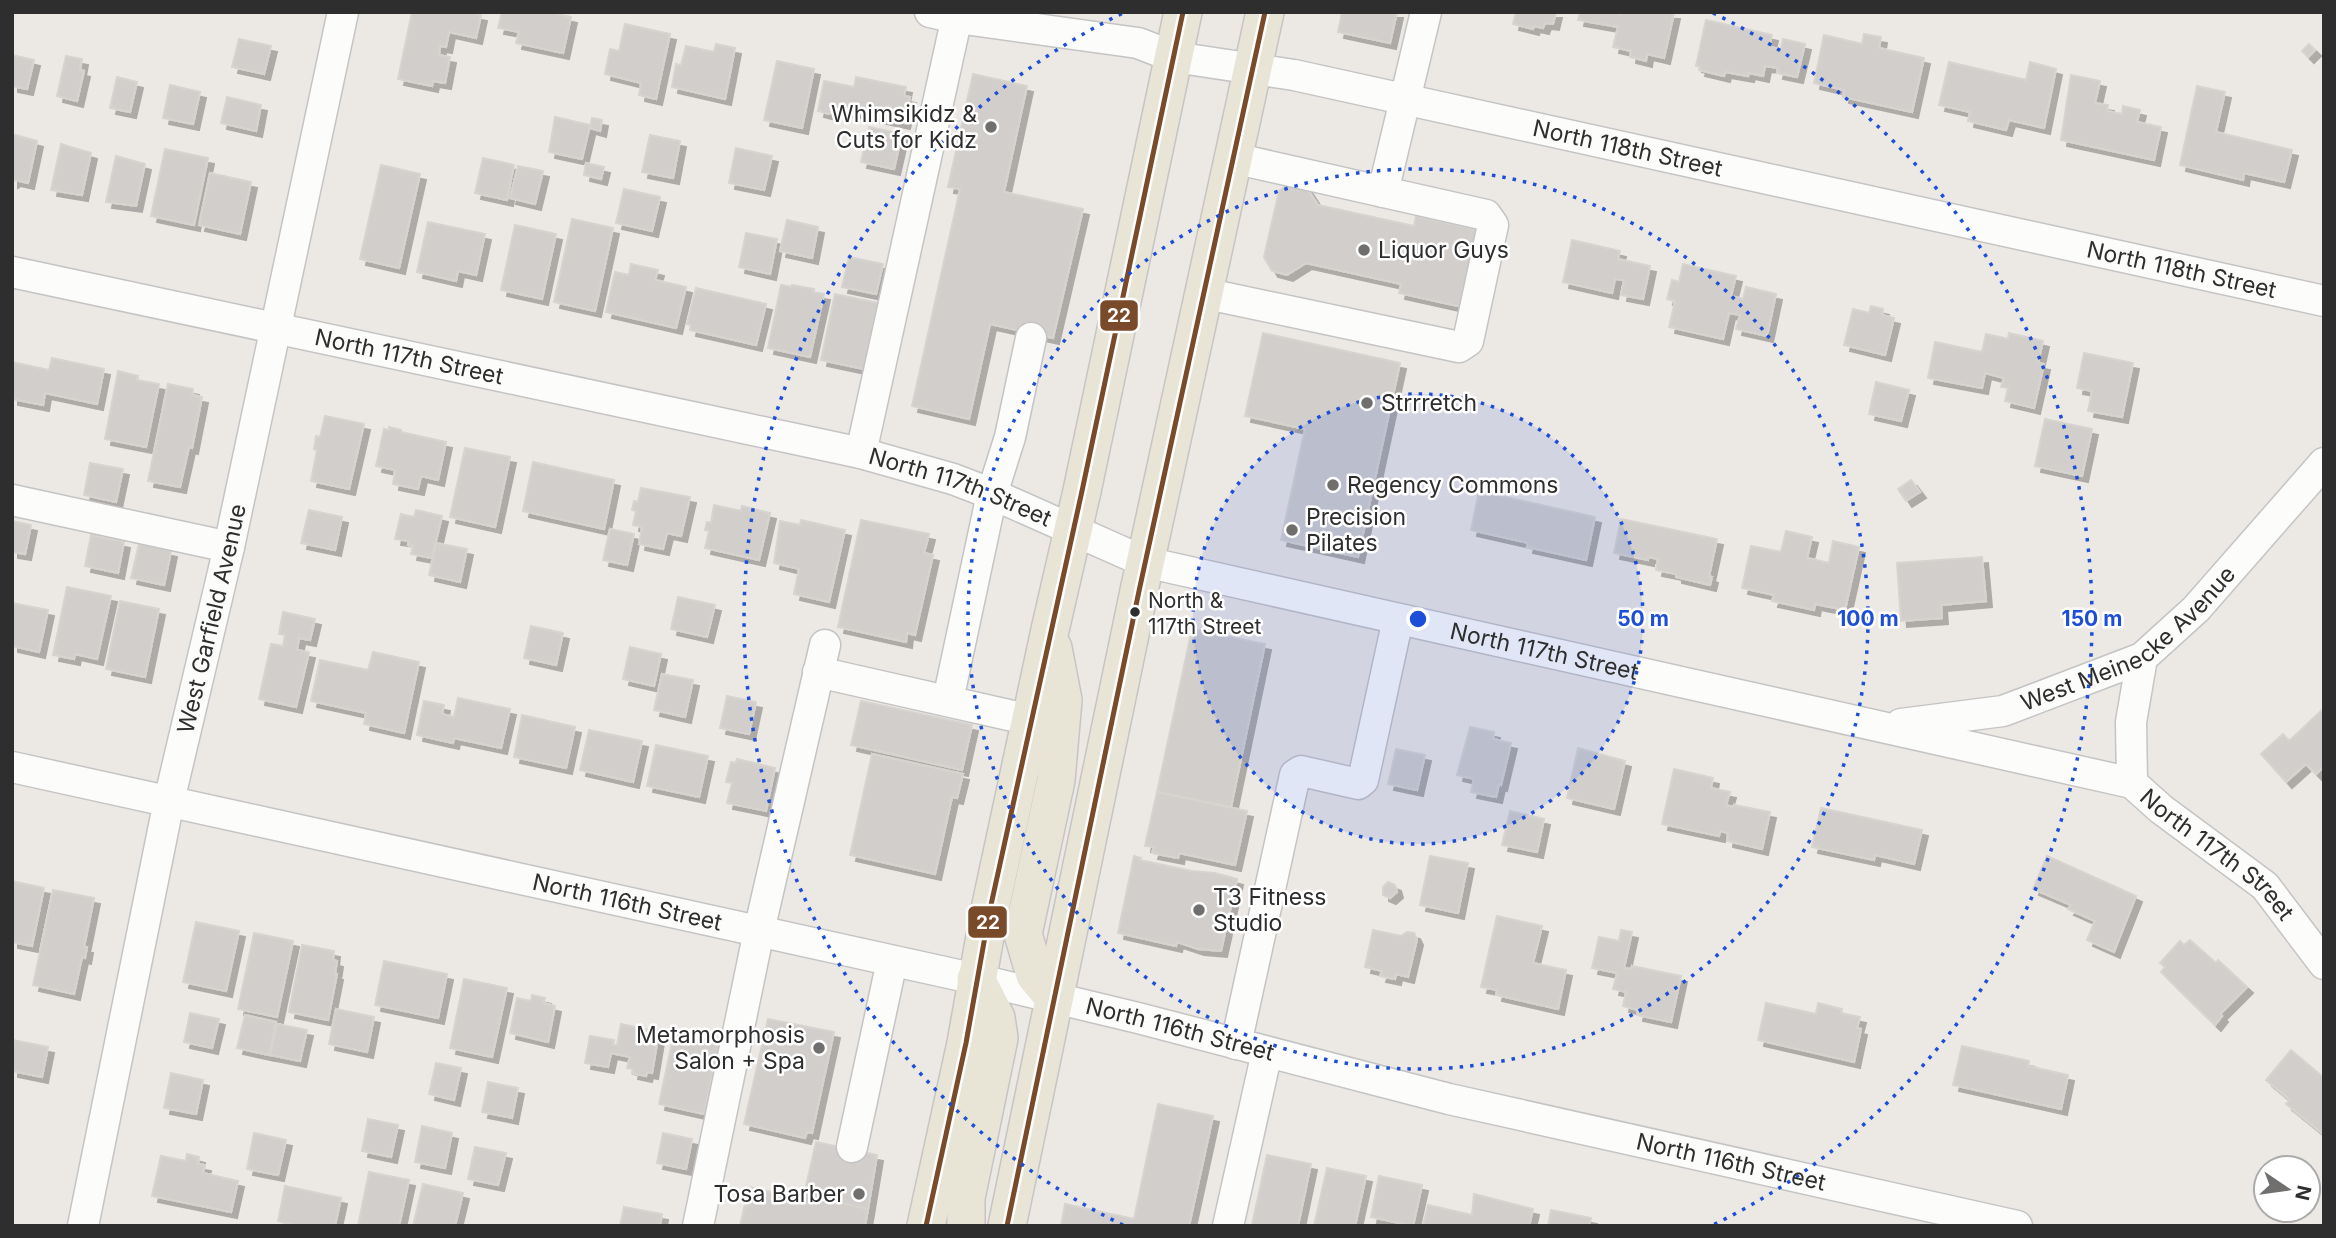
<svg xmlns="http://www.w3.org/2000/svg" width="2336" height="1238" viewBox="0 0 2336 1238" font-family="Inter,sans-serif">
  <defs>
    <filter id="shadow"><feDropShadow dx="6" dy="6" stdDeviation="0" flood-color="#0004"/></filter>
  </defs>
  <rect width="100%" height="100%" fill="#ece8e4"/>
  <!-- building -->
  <g fill="#d1cecb" stroke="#d7d4d0" stroke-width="2" filter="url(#shadow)">
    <polygon points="412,12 466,12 481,15 476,38 449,32 446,47 440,46 439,55 450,57 445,83 433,81 432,86 398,79"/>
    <polygon points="502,12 549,12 571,17 563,53 516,43 519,32 498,28"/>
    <polygon points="1342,12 1397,12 1390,43 1338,32"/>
    <polygon points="1516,12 1556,12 1553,24 1545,23 1543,28 1534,26 1533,29 1513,24"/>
    <polygon points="1580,12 1611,12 1621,15 1621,12 1674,13 1664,58 1647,54 1646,61 1630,57 1631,51 1613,47 1618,27 1578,20"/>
    <polygon points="1706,20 1772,35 1769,47 1781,49 1783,39 1805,44 1797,77 1777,73 1778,68 1765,66 1763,76 1749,73 1748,76 1725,72 1724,76 1699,70 1700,67 1696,66"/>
    <polygon points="625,24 670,34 656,99 639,95 641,83 605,74 610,49 619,51"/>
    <polygon points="1864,34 1881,37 1879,48 1924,58 1912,112 1843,97 1844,90 1814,83 1824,35 1862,44"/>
    <polygon points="239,39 271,46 264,74 232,67"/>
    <polygon points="716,44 735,48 725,99 672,87 676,64 681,65 686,46 714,52"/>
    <polygon points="2309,44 2315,50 2308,57 2302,51"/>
    <polygon points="12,55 34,60 27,89 12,86"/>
    <polygon points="66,56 82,59 80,70 84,71 77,101 57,96"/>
    <polygon points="777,61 814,69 802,128 764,120"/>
    <polygon points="1949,62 2026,80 2030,62 2056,69 2044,128 2009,120 2006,130 1968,121 1970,112 1939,105"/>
    <polygon points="973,74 1027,86 1004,192 1083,209 1053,338 990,324 969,419 912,406 960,189 948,187"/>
    <polygon points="2071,75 2100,81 2095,103 2108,105 2107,111 2122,114 2123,106 2140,110 2137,122 2161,127 2154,160 2061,140"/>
    <polygon points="117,77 137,82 130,112 110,108"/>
    <polygon points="856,77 906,87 904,96 910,97 904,123 835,108 829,114 818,111 824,81 854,87"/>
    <polygon points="170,85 200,92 193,124 163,118"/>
    <polygon points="2197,86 2225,92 2216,132 2292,150 2284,182 2244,173 2243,180 2180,165"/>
    <polygon points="227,97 261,105 256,131 221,123"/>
    <polygon points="555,117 590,125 582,159 549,152"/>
    <polygon points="592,118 602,120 600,131 590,128"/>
    <polygon points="869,127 902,134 894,169 861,162"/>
    <polygon points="12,134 37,141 28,183 15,180 12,182"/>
    <polygon points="650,135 680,141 673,178 642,172"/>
    <polygon points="61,144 91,153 82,195 51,190"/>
    <polygon points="736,148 772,156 764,190 729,183"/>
    <polygon points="165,149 208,158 194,225 151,216"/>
    <polygon points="116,156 145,164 136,206 106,202"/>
    <polygon points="483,158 514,165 507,200 475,193"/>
    <polygon points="586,163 604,167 601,179 584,175"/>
    <polygon points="381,165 420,174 399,268 360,259"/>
    <polygon points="518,166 543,171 535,204 510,198"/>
    <polygon points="210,173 251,182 240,234 199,225"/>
    <polygon points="1290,183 1306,187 1318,205 1414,226 1416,216 1484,231 1467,308 1399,293 1401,284 1306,263 1287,275 1272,271 1264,257 1279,191"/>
    <polygon points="624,189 660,197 652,231 616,223"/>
    <polygon points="572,219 613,228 595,311 554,302"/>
    <polygon points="787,220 818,227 812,258 780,251"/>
    <polygon points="428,222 485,234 476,275 458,271 456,281 417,272"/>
    <polygon points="515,225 556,234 542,299 501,290"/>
    <polygon points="746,233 777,239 770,274 739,267"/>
    <polygon points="1572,240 1620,251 1618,259 1650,266 1643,299 1621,295 1624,280 1615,279 1612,293 1563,282"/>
    <polygon points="849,257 883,264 876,294 842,287"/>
    <polygon points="631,264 658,270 655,280 686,287 676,328 606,312 615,272 629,275"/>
    <polygon points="1683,264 1736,276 1731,296 1743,299 1746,287 1776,294 1767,336 1736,329 1740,315 1729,313 1723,339 1669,327 1675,301 1667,299 1672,280 1679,282"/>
    <polygon points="781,285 792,287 792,285 814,289 813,292 824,294 810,357 768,348"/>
    <polygon points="696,288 766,304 756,345 690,330 691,325 687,324"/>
    <polygon points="835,294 878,303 864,369 821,360"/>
    <polygon points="1871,306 1883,309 1882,315 1894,318 1885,355 1844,345 1853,309 1869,313"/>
    <polygon points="1263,333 1400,363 1358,557 1281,540 1305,429 1245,416"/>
    <polygon points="2009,333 2043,341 2038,363 2044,364 2034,408 2005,401 2008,388 2001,387 2004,378 1985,373 1982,388 1928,378 1935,342 1982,352 1986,334 2008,339"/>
    <polygon points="2084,353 2133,363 2122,417 2088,411 2092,391 2077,388"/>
    <polygon points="52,358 104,369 97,404 45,393 43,405 12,399 12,362 49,370"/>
    <polygon points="118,371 138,376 137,380 159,384 146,447 105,439"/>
    <polygon points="1876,382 1909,390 1901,421 1869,414"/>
    <polygon points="168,384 193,389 192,395 202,397 192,448 189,447 180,487 148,481"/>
    <polygon points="325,416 364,424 349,489 311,481 317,450 314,449 316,436 320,437"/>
    <polygon points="2045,419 2092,429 2082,476 2035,466"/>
    <polygon points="389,427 401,430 401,432 446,442 438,480 421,476 418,489 393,484 395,470 376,466 384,429 389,430"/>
    <polygon points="465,448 510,457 495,527 450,517"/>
    <polygon points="533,462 614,480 604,529 523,511"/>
    <polygon points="90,463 123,469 116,502 84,495"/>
    <polygon points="1911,480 1920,492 1906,501 1898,489"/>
    <polygon points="641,488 690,497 681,536 667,533 663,549 639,544 642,527 633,525 636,511 632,510 634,501 638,502"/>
    <polygon points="1479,491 1595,517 1586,560 1527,547 1528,543 1471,530"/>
    <polygon points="714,505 741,511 742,506 770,513 759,560 705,548 709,531 705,530 707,522 711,523"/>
    <polygon points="309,510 342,517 335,550 301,543"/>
    <polygon points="416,510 442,516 432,558 411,554 413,546 408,545 409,541 395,539 401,514 414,517"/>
    <polygon points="1621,519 1717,539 1709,576 1712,577 1710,585 1676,577 1676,574 1656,570 1658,559 1648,557 1648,560 1614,553"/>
    <polygon points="801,520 845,530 829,602 794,594 799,569 774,563 780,521 800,525"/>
    <polygon points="861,520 929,534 924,553 933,555 915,635 907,633 906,642 838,627"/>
    <polygon points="12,521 31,525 25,554 12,552"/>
    <polygon points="610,529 634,534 627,565 603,560"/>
    <polygon points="1786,531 1812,537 1807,558 1829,563 1833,541 1859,547 1845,610 1815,604 1814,610 1772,601 1774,595 1742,588 1751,546 1781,552"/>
    <polygon points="91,535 124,542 118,573 85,566"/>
    <polygon points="436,543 467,549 460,582 429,575"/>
    <polygon points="139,544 171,551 164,585 131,578"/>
    <polygon points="1982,557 1986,601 1941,605 1942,618 1901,621 1897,563"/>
    <polygon points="67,587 111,596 97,659 75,654 74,659 53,655"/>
    <polygon points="678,597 715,605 707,637 671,629"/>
    <polygon points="120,601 159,609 145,677 106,669"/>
    <polygon points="12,603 48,610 39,652 12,646"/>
    <polygon points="283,612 315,619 310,640 299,638 297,650 309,652 296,707 259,699 271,644 283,646 285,635 279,634"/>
    <polygon points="531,626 563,633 556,665 524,658"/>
    <polygon points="1192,629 1265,644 1231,807 1157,792"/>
    <polygon points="630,647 661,654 654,686 623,679"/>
    <polygon points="373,652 419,662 404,733 364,724 366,713 311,701 320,660 368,670"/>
    <polygon points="662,674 693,680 685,717 654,710"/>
    <polygon points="727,696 756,702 749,734 720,728"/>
    <polygon points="458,698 510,709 501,748 454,738 453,743 417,735 424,701 444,705 442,714 454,717"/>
    <polygon points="861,701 972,725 962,770 851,745"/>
    <polygon points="2323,709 2324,766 2316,774 2306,764 2286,782 2261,754 2283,734 2289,741"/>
    <polygon points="522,715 575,727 566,768 514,757"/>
    <polygon points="1470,727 1494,732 1493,739 1511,743 1501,785 1499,784 1496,797 1471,792 1474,779 1457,775"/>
    <polygon points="589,730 642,741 633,782 580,770"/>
    <polygon points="656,745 708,756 699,797 647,786"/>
    <polygon points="1578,748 1625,761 1614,809 1567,798"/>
    <polygon points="1396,749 1425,755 1417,790 1388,784"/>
    <polygon points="872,754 963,774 957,798 952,797 935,874 850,855"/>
    <polygon points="737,759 775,768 766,811 727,803 732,783 726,782 731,762 736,763"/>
    <polygon points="1674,769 1713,778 1711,788 1730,792 1726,805 1733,807 1734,805 1770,812 1762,849 1727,841 1728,833 1720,831 1719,836 1662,824"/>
    <polygon points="1157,792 1247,811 1235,865 1179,853 1178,858 1152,853 1154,847 1145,846"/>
    <polygon points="1821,808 1922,830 1914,864 1875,855 1874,860 1812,847"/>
    <polygon points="1510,811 1544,819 1537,852 1502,845"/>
    <polygon points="1134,856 1141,858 1140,860 1192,871 1215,873 1237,879 1221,951 1198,949 1177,942 1176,946 1118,933"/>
    <polygon points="1430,856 1468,863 1458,913 1420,905"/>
    <polygon points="2047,856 2136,896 2114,952 2087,940 2095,921 2068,909 2071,905 2033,889"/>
    <polygon points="12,881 44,888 32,946 12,942"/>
    <polygon points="1388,882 1395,885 1397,892 1390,898 1383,895 1383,887"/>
    <polygon points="53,890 94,898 84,947 87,947 85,958 82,957 74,994 33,985"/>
    <polygon points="1497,916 1542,926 1533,963 1566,970 1558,1009 1496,995 1497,990 1481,987"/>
    <polygon points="196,922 239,931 226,991 183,982"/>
    <polygon points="1373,930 1401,936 1407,932 1414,933 1417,939 1408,977 1396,974 1395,979 1380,976 1382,971 1365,967"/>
    <polygon points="1621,930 1632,932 1624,968 1631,969 1632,966 1681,976 1671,1022 1637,1015 1638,1010 1623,1006 1626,992 1613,989 1617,973 1592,968 1599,937 1619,941"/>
    <polygon points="254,933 293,941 277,1017 238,1009"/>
    <polygon points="2190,940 2216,963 2218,960 2247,987 2220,1014 2222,1016 2215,1025 2161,972 2165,967 2160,963 2180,941 2184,945"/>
    <polygon points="302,945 334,951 333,960 337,961 335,974 337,974 328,1020 289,1012"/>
    <polygon points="384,961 447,974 438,1018 375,1005"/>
    <polygon points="464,979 507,988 492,1057 450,1048"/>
    <polygon points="532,995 545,998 543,1003 555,1006 548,1042 510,1033 517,998 531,1001"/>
    <polygon points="1766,1003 1816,1014 1818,1003 1842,1009 1841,1013 1860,1017 1857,1028 1861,1029 1854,1062 1758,1040"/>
    <polygon points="336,1009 374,1017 367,1052 329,1044"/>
    <polygon points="190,1013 219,1019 212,1048 184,1042"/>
    <polygon points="245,1015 276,1022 269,1055 237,1048"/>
    <polygon points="768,1019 834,1032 812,1133 807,1132 805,1138 744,1124"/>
    <polygon points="277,1024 307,1030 300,1061 270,1055"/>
    <polygon points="621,1024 659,1032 652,1073 647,1072 646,1076 632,1073 633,1069 627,1068 630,1057 611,1053 608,1067 585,1063 590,1036 614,1040 613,1045 617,1045"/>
    <polygon points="674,1033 719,1043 704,1114 659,1104"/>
    <polygon points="13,1040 48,1047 42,1077 12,1071"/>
    <polygon points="1962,1046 2029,1061 2028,1066 2068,1075 2061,1109 1953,1085"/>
    <polygon points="2291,1050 2324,1078 2324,1135 2286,1104 2290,1100 2266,1080"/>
    <polygon points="436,1063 461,1068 454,1100 429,1094"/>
    <polygon points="171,1073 203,1080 196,1114 164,1108"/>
    <polygon points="488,1082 518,1088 512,1118 482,1112"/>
    <polygon points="1158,1104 1213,1116 1189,1226 1061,1226 1065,1204 1134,1219"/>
    <polygon points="368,1119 398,1125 391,1157 362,1151"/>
    <polygon points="422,1126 452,1133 445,1168 415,1162"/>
    <polygon points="254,1133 286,1140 278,1175 247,1169"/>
    <polygon points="663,1133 692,1139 686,1169 657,1163"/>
    <polygon points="816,1142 877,1155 868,1209 804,1195"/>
    <polygon points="475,1147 506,1153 498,1185 468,1179"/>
    <polygon points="187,1154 199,1157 198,1164 205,1165 203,1173 238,1181 231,1212 152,1196 161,1156 186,1161"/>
    <polygon points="1267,1155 1311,1164 1298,1226 1252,1225"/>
    <polygon points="1327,1168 1366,1176 1355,1226 1314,1226"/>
    <polygon points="369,1172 409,1180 399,1226 358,1226"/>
    <polygon points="1379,1176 1422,1185 1413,1226 1371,1217"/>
    <polygon points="423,1184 463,1193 455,1226 413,1226"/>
    <polygon points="285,1186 341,1198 335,1226 298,1226 278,1221"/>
    <polygon points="749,1187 780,1194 781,1190 868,1209 865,1226 740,1226"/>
    <polygon points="1474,1194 1533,1209 1529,1226 1423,1226 1428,1205 1472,1215"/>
    <polygon points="624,1207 662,1214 660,1226 620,1226"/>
    <polygon points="1551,1210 1591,1218 1589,1226 1548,1226"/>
  </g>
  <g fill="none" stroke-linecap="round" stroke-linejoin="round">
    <defs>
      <g id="minor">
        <path id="s1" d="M930,12L957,18L1138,43L1174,57L1294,75L2324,301"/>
        <polyline points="1383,192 1426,12"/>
        <path id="s2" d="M12,272L861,453L953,479L992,494L1145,562L2132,783L2161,809L2265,886L2324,964"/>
        <polyline points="1203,293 1459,347 1468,341 1493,225 1486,215 1233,158"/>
        <polyline points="861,453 958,12"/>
        <polyline points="12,500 229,547"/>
        <polyline points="818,672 1031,720"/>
        <polyline points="948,700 992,494 1010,437 1031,338"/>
        <path id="s3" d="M1901,724L2003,711L2142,658L2196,609L2324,463"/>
        <path id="s4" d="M12,767L976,979L1138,1018L1449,1099L2017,1226"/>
        <polyline points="2132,783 2131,722 2142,658"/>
        <polyline points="1236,1044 1295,775 1301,771 1358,784 1363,780 1398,619"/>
        <polyline points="852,1147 892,961"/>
        <path id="s5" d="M83,1226L169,801L229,547L343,12"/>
        <polyline points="698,1226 759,931 825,645"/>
        <polyline points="1228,1226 1267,1052"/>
      </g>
      <g id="major">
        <polyline points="1053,648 1063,700 1056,780 1023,934 1035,975 1054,998"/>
        <polyline points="926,1226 966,1043 989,914 1050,630 1082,491 1183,12"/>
        <polyline points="966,1226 966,1198 999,1038 996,1018 976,979"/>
        <polyline points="1007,1226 1139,591 1265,12"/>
      </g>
    </defs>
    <!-- minor casing -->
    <use href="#minor" stroke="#c5c4c5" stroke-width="33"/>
    <!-- major casing -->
    <use href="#major" stroke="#c6c5c4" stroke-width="40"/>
    <!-- minor -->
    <use href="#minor" stroke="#fcfcfb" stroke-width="30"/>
    <!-- major -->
    <use href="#major" stroke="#e8e4d6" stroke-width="37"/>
    <defs>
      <g id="bus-1">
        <polyline points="926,1226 966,1043 989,914 1082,491 1183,12"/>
        <polyline points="1007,1226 1139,591 1265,12"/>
      </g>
    </defs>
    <!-- bus-1 casing -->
    <use href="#bus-1" stroke="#fff" stroke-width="10"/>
    <!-- bus-1 -->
    <use href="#bus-1" stroke="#7a4b2a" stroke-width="5"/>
  </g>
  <!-- distance rings -->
  <circle cx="1418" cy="619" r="225" fill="#1d4ed8" fill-opacity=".12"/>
  <g fill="none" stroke="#1d4ed8" stroke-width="3.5" stroke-dasharray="3.5 7">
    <circle cx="1418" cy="619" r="225"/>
    <circle cx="1418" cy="619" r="450"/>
    <path d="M1123 1225A674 674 0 0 1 1123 13M1713 13A674 674 0 0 1 1713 1225"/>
  </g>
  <!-- markers -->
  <g fill="#706f6e" stroke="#fff" stroke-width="2.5">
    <circle cx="991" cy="127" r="7"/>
    <circle cx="1364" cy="250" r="7"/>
    <circle cx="1367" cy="403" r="7"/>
    <circle cx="1333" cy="485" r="7"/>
    <circle cx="1292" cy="530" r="7"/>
    <circle cx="1199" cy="910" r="7"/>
    <circle cx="819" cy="1048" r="7"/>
    <circle cx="859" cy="1194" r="7"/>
  </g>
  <circle fill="#2e2e2e" stroke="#fff" stroke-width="2.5" cx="1135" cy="612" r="6"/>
  <g text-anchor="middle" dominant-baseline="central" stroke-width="5" stroke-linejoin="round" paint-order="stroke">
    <!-- bus labels -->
    <g font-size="21" fill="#2e2e2e" stroke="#fff" text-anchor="start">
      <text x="1148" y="600">North &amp;<tspan x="1148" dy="26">117th Street</tspan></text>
    </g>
    <!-- poi labels -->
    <g font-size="23" fill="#2e2e2e" stroke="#fff" text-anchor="start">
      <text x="977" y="114" text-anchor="end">Whimsikidz &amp;<tspan x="977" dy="26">Cuts for Kidz</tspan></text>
      <text x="1378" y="250">Liquor Guys</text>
      <text x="1381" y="403">Strrretch</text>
      <text x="1347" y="485">Regency Commons</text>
      <text x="1306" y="517">Precision<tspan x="1306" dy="26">Pilates</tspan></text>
      <text x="1213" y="897">T3 Fitness<tspan x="1213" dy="26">Studio</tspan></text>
      <text x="805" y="1035" text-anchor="end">Metamorphosis<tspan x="805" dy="26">Salon + Spa</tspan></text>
      <text x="845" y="1194" text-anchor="end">Tosa Barber</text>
    </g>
    <!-- street labels -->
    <g font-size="23" fill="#2e2e2e" stroke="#fff">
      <text stroke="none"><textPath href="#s1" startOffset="712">North 118th Street</textPath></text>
      <text stroke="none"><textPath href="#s1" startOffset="1279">North 118th Street</textPath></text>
      <text stroke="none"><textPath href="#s2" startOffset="406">North 117th Street</textPath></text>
      <text stroke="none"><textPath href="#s2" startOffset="973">North 117th Street</textPath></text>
      <text stroke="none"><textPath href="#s5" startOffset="621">West Garfield Avenue</textPath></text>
      <text stroke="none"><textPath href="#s3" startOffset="250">West Meinecke Avenue</textPath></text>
      <text stroke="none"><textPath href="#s2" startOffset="1582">North 117th Street</textPath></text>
      <text stroke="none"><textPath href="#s2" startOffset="2296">North 117th Street</textPath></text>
      <text stroke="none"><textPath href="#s4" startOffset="630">North 116th Street</textPath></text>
      <text stroke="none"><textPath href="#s4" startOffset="1197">North 116th Street</textPath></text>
      <text stroke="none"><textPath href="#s4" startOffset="1764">North 116th Street</textPath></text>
    </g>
  </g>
  <circle cx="1418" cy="619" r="10" fill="#1d4ed8" stroke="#fff" stroke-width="3.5"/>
  <g font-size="21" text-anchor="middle" font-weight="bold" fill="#1d4ed8" stroke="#fff" stroke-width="5" stroke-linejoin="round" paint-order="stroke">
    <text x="1643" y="626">50 m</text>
    <text x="1868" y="626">100 m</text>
    <text x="2092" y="626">150 m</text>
  </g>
  <g stroke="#fff" stroke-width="2.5">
    <rect x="1099" y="299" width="40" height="33" rx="7" fill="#7a4b2a"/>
    <rect x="967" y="905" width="41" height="34" rx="7" fill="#7a4b2a"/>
  </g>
  <g font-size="19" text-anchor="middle" font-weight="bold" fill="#fff">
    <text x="1119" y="322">22</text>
    <text x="988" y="929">22</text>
  </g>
  <!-- border -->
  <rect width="2336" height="1238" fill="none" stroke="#2e2e2e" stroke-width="28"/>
  <!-- north arrow -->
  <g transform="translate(2287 1189) rotate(103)"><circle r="33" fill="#ffffff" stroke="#ababab" stroke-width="2"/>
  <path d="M0-5L12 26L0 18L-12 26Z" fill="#706f6e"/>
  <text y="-10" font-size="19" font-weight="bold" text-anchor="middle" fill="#2e2e2e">N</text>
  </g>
</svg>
